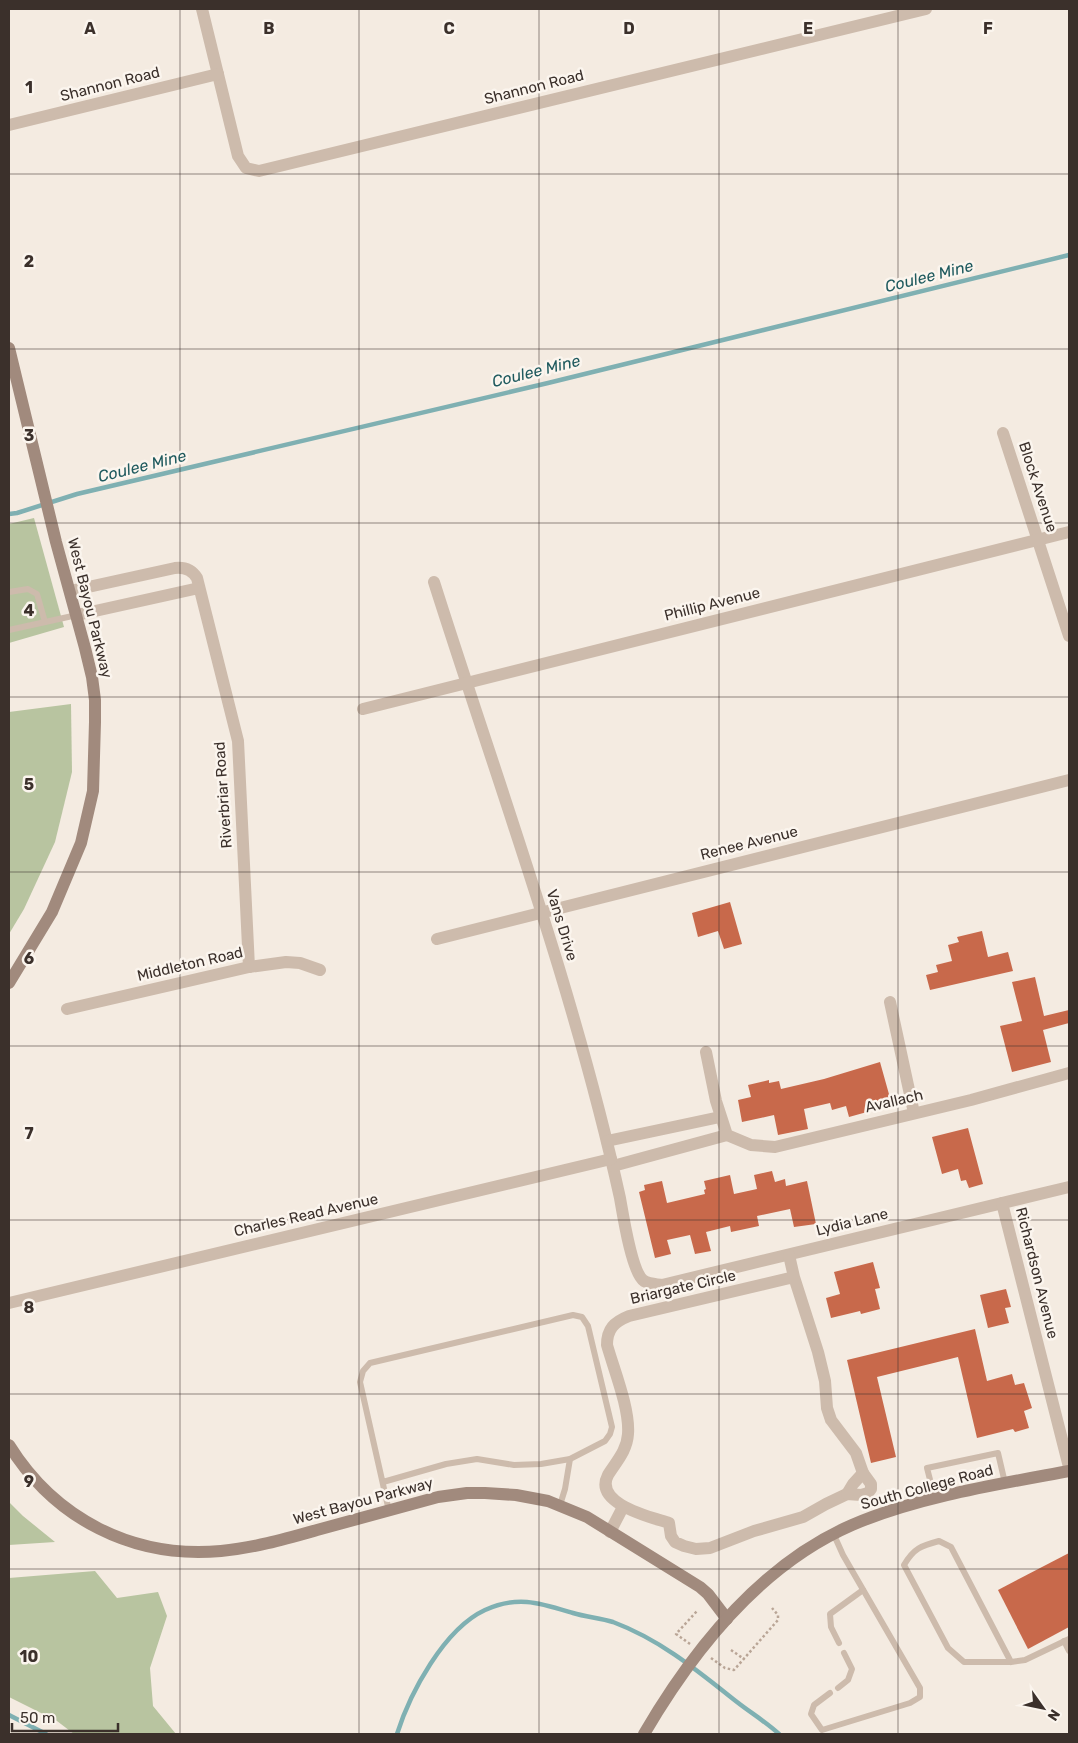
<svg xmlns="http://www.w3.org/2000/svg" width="1078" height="1743" viewBox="0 0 1078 1743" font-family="Rubik,sans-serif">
  <rect width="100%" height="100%" fill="#f4ebe1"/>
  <!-- green -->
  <g fill="#b8c4a0">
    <polygon points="34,518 64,627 9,643 9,524"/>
    <polygon points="71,704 72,772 55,842 24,909 9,934 9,712"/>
    <polygon points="9,1502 23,1516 55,1542 9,1545"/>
    <polygon points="95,1571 117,1598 158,1592 167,1616 150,1668 153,1706 176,1734 74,1734 57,1721 9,1697 9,1578"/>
  </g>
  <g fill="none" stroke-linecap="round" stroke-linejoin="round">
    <!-- stream -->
    <g stroke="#7fb0b2" stroke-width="4.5">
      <polyline points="9,514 17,513 77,494 548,383 1069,255"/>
      <polyline points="9,1715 46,1734"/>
      <path d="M397,1734C410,1693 444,1629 485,1610C518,1595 540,1603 573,1613C586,1617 600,1618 613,1622C661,1640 698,1671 737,1702C751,1713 766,1722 779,1734"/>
    </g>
  </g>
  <!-- building -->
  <g fill="#c8694b">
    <polygon points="730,902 742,944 724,949 718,931 698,937 692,913"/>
    <polygon points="982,931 988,957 1008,952 1013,971 930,990 926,975 938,972 936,965 952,961 948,945 959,942 957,937"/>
    <polygon points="1035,977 1044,1016 1069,1010 1069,1023 1043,1030 1051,1062 1012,1072 1000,1026 1022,1021 1012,982"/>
    <polygon points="880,1062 892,1105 849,1117 846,1106 832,1110 830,1103 804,1109 808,1129 778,1135 774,1115 742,1122 738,1100 751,1097 748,1085 769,1080 769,1083 779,1081 781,1089 824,1079"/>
    <polygon points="968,1128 983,1184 969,1188 966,1180 961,1181 958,1169 942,1174 932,1137"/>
    <polygon points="772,1171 775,1182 785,1179 786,1186 807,1181 816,1224 794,1227 790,1209 757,1216 759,1226 731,1232 730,1226 706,1232 711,1251 695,1254 690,1235 667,1240 671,1254 655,1258 639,1192 645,1190 644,1185 662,1181 667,1203 705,1194 704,1190 706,1189 704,1181 730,1175 734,1194 757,1189 754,1175"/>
    <polygon points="873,1262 880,1288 875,1289 880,1309 861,1314 860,1311 831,1318 826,1298 840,1294 834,1272"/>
    <polygon points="1006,1289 1011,1307 1005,1308 1009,1323 988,1328 980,1295"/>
    <polygon points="975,1329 987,1381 1012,1374 1015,1385 1024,1383 1032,1408 1024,1411 1029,1428 1015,1432 1013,1429 977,1438 958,1357 877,1377 896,1457 871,1463 847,1360"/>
    <polygon points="1069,1553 1069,1627 1028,1649 998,1590"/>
  </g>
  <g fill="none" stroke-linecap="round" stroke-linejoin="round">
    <!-- path -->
    <g stroke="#b9a596" stroke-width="2.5" stroke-dasharray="2.5 2.5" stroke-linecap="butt">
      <polyline points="690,1644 676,1634 697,1611"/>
      <polyline points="731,1650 744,1659"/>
      <polyline points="711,1658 725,1668 734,1670 778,1620 778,1615 772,1608"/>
    </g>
    <!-- lane -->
    <g stroke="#cdbbac" stroke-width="6">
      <polyline points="9,592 28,589 37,594 45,622"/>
      <polyline points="9,630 77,615"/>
      <polyline points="383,1482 446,1464 477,1459 514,1465 541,1464 570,1459 605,1441 610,1434 612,1427 588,1326 582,1317 573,1315 370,1363 363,1371 360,1382 389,1511"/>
      <polyline points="935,1499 927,1468 998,1453 1005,1483"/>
      <polyline points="560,1505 565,1489 570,1459"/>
      <polyline points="1064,1641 1069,1651"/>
      <polyline points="839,1643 831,1627 830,1614 863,1590"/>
      <path d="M1011,1662L951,1547L939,1541C921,1546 914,1548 904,1565L948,1648L964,1662H1011L1025,1660L1069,1639"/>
      <polyline points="838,1688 848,1680 852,1669 844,1653"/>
      <polyline points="830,1693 814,1705 811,1714 822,1730 910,1703 920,1697 920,1688 843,1555 834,1535"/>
    </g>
    <!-- street -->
    <g stroke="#cdbbac" stroke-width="12">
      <polyline points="202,9 238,156 246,168 259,171 926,9"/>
      <polyline points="9,125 218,74"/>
      <polyline points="1003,433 1069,636"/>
      <path d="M434,582C499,787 574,989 620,1198C623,1215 632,1273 644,1281C649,1284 656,1284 662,1285L1069,1187"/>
      <path d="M70,591L175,568C184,567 192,570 197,578L238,741L249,967"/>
      <polyline points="77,615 199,588"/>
      <polyline points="363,709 1069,532"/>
      <polyline points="437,939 1069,780"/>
      <polyline points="890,1002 914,1113"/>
      <polyline points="67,1009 249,967 286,962 300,963 320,970"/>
      <polyline points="706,1052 716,1101 727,1135 751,1145 775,1147 971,1100 1069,1073"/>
      <polyline points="607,1141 720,1117"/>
      <polyline points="613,1166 727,1135"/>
      <polyline points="1002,1203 1069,1467"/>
      <path d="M789,1255L794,1277L818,1352L825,1381L827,1408L831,1420L856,1453L863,1473L871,1484V1489L868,1493L861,1495L847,1494L826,1504L803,1517L754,1531L710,1548L696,1549L684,1546L675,1542L671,1536L669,1523C651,1517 593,1504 608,1475C616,1462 627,1451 628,1434C630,1409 614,1370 607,1345C607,1329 614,1322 629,1316L794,1277"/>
      <polyline points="9,1303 611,1159"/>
      <polyline points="847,1494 853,1484 863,1473"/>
      <polyline points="610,1532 623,1507"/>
    </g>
    <!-- secondary -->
    <g stroke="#a18a7d" stroke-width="12">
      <polyline points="9,348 56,542 85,648 92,677 95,700 95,722 93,791 81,843 52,912 9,983"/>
      <path d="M9,1445C55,1519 133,1559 221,1551C254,1548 285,1539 317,1530C358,1519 398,1508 438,1497L467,1493H485L516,1495L548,1501L587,1517L700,1587L708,1594L727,1619"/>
      <path d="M644,1734C693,1650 760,1565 852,1525C917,1497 999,1484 1069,1471"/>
    </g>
  </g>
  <!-- grid -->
  <path fill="none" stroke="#3b302b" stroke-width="1" stroke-opacity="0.55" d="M180,9V1734M359,9V1734M539,9V1734M719,9V1734M898,9V1734M9,174H1069M9,349H1069M9,523H1069M9,697H1069M9,872H1069M9,1046H1069M9,1220H1069M9,1394H1069M9,1569H1069"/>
  <g text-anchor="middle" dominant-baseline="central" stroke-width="5" stroke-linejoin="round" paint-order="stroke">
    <!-- street labels -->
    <g font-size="15" fill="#3b302b" stroke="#fbf5ee">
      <text transform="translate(110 84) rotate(-14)">Shannon Road</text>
      <text transform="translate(534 87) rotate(-14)">Shannon Road</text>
      <text transform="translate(1038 487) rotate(72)">Block Avenue</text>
      <text transform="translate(712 604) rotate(-14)">Phillip Avenue</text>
      <text transform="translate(90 608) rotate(76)">West Bayou Parkway</text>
      <text transform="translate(223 795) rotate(-94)">Riverbriar Road</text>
      <text transform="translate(749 843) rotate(-14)">Renee Avenue</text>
      <text transform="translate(562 925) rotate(73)">Vans Drive</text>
      <text transform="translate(190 964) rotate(-13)">Middleton Road</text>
      <text transform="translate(894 1101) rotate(-13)">Avallach</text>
      <text transform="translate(306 1215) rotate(-13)">Charles Read Avenue</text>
      <text transform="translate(852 1222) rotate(-14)">Lydia Lane</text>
      <text transform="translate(1037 1273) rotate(76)">Richardson Avenue</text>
      <text transform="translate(683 1287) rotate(-13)">Briargate Circle</text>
      <text transform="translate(927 1487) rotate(-15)">South College Road</text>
      <text transform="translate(363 1501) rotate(-15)">West Bayou Parkway</text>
    </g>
    <!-- water labels -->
    <g font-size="16" font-style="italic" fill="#1f5a5e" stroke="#fbf5ee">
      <text transform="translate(929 276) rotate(-14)">Coulee Mine</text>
      <text transform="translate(536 371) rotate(-14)">Coulee Mine</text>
      <text transform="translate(142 466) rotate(-14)">Coulee Mine</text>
    </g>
  </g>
  <g font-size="16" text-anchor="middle" font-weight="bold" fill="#3b302b" stroke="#fbf5ee" stroke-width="5" stroke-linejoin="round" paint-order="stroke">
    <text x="90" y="34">A</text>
    <text x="269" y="34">B</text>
    <text x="449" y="34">C</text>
    <text x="629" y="34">D</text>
    <text x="808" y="34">E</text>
    <text x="988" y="34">F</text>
    <text x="29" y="93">1</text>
    <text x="29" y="267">2</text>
    <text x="29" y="441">3</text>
    <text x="29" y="616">4</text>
    <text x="29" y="790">5</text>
    <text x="29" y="964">6</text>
    <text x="29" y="1139">7</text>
    <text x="29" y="1313">8</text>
    <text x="29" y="1487">9</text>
    <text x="29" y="1662">10</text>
  </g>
  <!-- border -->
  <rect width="1078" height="1743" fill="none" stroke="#3b302b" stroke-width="20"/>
  <!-- north arrow -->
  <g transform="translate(1043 1708) rotate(123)" stroke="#fbf5ee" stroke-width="4" paint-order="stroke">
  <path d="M0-4L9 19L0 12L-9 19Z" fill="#3b302b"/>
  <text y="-8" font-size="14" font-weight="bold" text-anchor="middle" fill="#3b302b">N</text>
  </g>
  <!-- scale -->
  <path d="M12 1723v8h106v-8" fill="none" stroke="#3b302b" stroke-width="2.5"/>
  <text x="20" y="1723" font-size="15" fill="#3b302b" stroke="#fbf5ee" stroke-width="4" paint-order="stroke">50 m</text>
</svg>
